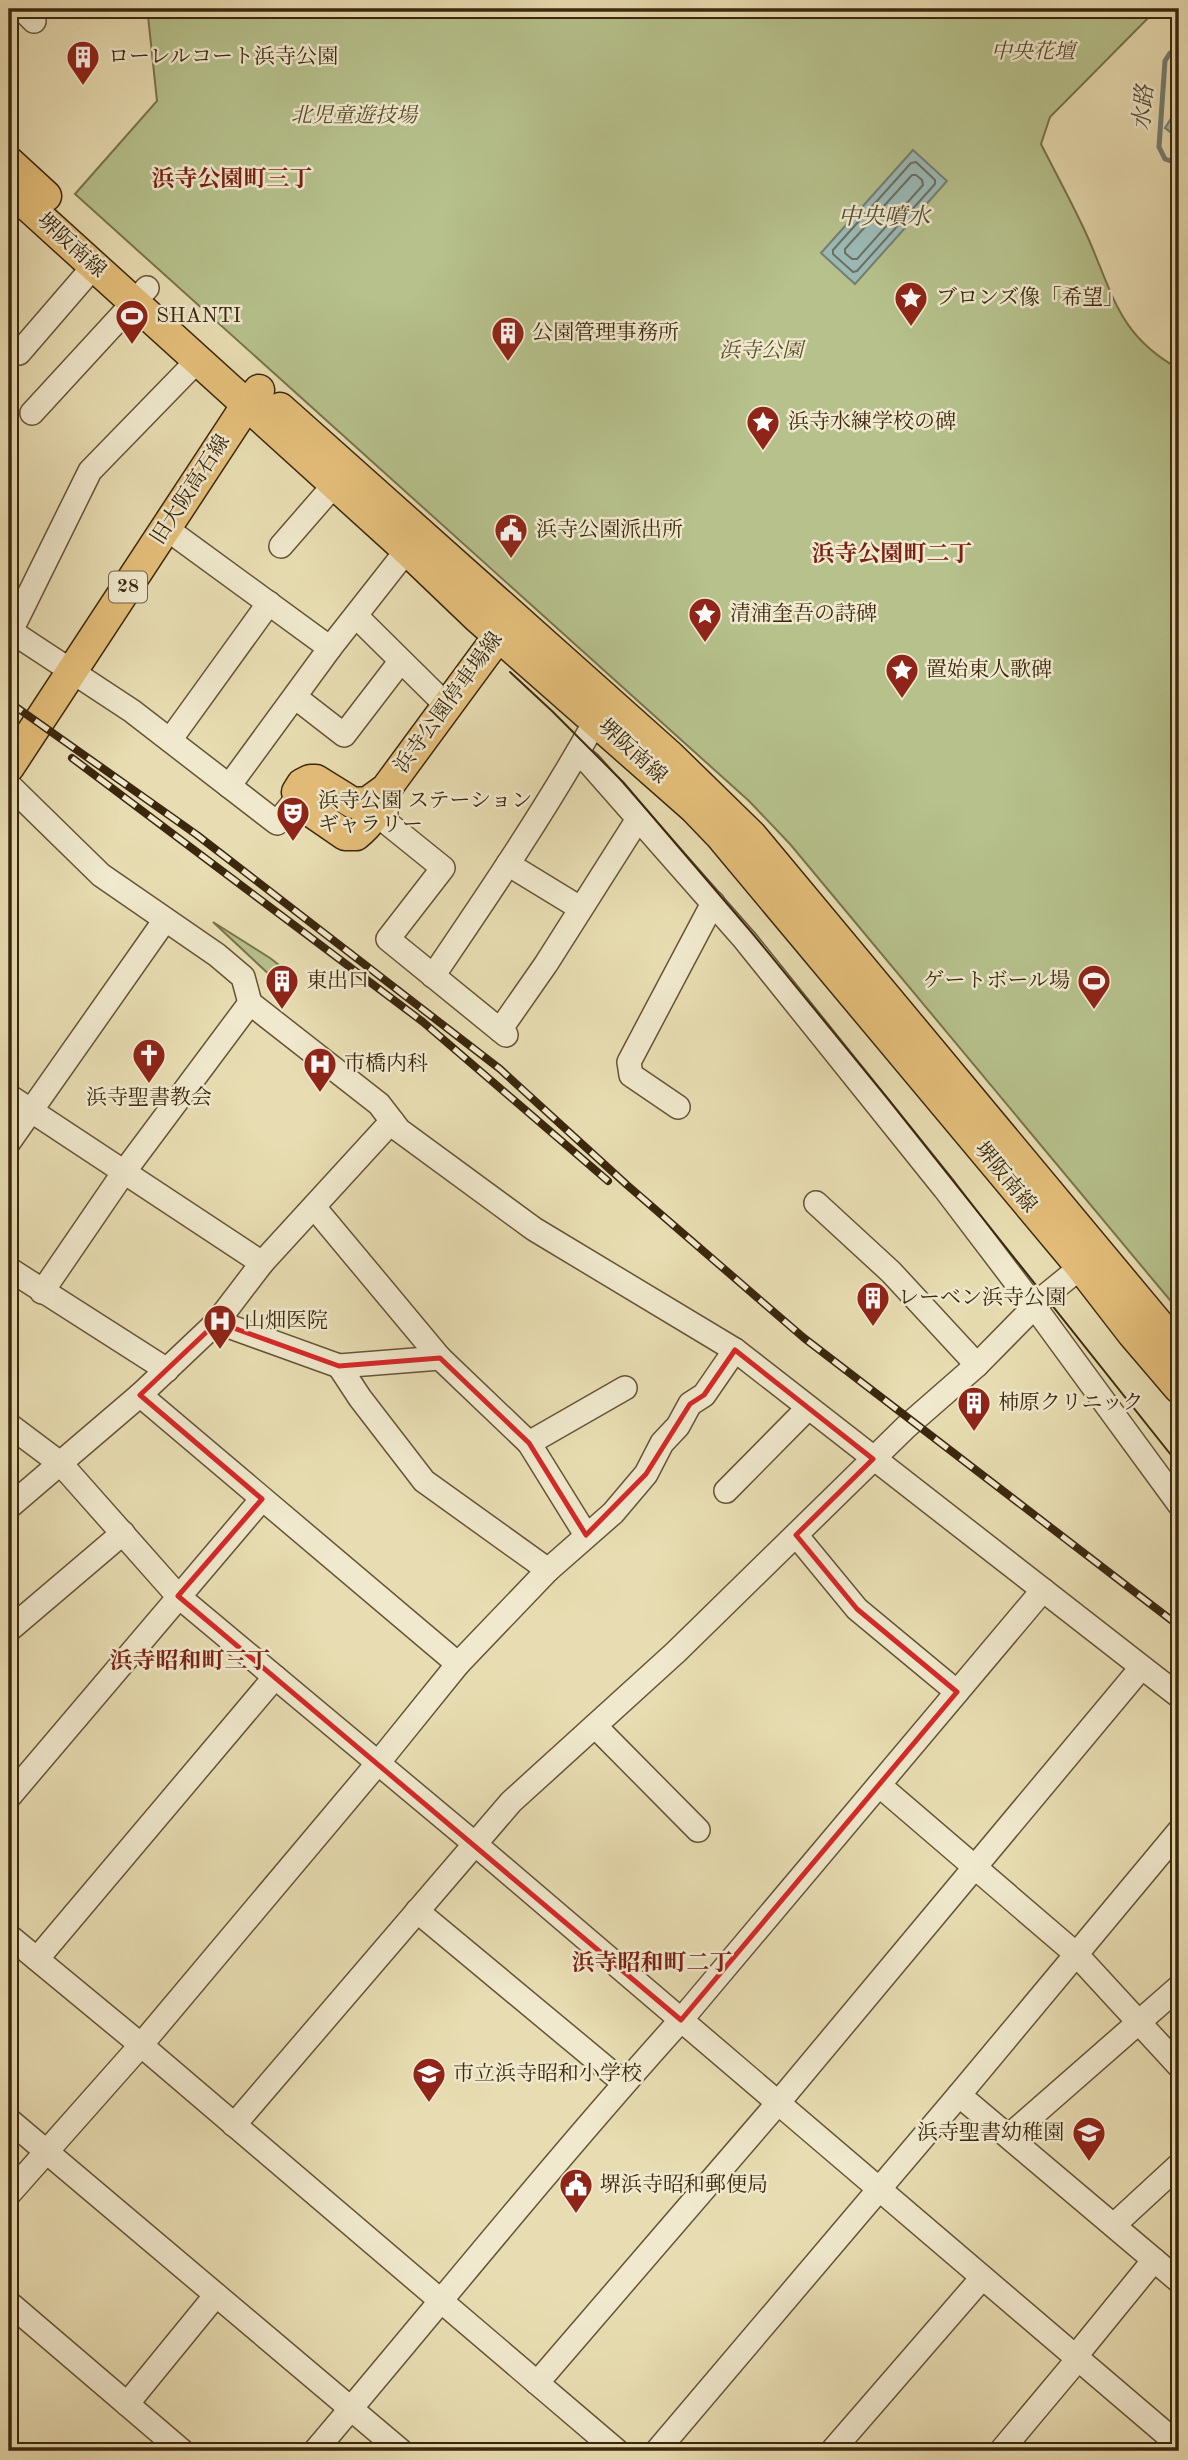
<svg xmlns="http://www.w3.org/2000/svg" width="1188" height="2460" viewBox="0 0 1188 2460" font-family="'Old Standard TT','Noto Serif JP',serif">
  <rect width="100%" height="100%" fill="#e8ddb2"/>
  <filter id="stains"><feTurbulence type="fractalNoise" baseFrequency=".00286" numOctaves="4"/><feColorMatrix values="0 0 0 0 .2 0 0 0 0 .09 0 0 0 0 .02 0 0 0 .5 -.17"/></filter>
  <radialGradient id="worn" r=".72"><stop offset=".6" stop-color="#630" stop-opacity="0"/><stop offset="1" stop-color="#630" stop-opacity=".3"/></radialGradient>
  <!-- green -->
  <g fill="#b6c18c" stroke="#78744c" stroke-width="2">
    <path d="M130,9H1157L1050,117L1041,144C1057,176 1075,208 1089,240C1114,298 1120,336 1179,369V1311L790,844L749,801L75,194L157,101L148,16Z"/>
    <polygon points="213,922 270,958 297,979 288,992"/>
  </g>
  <!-- water -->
  <g fill="#9bbab6" stroke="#757f72" stroke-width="2">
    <polygon points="1179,71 1179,139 1165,128 1177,109 1173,84"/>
    <polygon points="913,150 947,181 855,284 821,253"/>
  </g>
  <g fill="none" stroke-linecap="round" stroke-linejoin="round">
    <!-- shore -->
    <g stroke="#6b7062" stroke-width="2">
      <polygon points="916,162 935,180 935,184 857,271 853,272 833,254 833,250 911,163"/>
      <polygon points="912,175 916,175 922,180 923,185 857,259 852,259 845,253 845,249"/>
    </g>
    <!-- stream -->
    <polyline stroke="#757f72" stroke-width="5" points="1179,50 1170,53 1165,61 1159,147 1165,159 1171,161 1179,159"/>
    <defs>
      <g id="minor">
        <polyline points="22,9 34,21"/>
        <polyline points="9,346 19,353 94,266"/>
        <polyline points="32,413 147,288"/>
        <polyline points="167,529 330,648"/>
        <polyline points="281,546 334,485"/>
        <polyline points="356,616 446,705"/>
        <polyline points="9,630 132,711 277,823 297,798"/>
        <polyline points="11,631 90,471 197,361"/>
        <polyline points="295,697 344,735 400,662"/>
        <polyline points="170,740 269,603"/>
        <polyline points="578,754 590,764 745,940 945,1189 1034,1306 1179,1504"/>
        <polyline points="9,785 101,875 217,955 243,977 250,1003 379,1104 399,1130 534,1229 735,1350 1179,1696"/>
        <polyline points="229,786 330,648 407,550"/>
        <polyline points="386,792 386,822 443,868 388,939 506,1035"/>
        <polyline points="508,864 580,908"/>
        <path d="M433,976C490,892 547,808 596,720"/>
        <polyline points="500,1030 546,964 638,819"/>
        <polyline points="9,1096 262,1263"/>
        <polyline points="678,1107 631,1075 629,1062 713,903"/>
        <polyline points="9,1142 165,920"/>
        <polyline points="816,1203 891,1272 977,1365"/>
        <polyline points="314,1207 440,1358"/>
        <polyline points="9,1269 167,1370"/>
        <polyline points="42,1292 124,1172 250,1003"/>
        <polyline points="217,1322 339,1366 440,1358 529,1443 586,1535"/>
        <polyline points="339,1366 360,1398 424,1481 548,1570"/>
        <polyline points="140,1395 458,1664"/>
        <polyline points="9,1425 61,1464 178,1596 475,1844 1179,2445"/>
        <polyline points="529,1443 625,1388"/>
        <polyline points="726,1491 808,1408"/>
        <polyline points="9,1507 140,1395 217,1322 262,1263 392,1121"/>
        <polyline points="796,1535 857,1609 957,1692"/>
        <polyline points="9,1630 123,1533"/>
        <polyline points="595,1726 698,1830"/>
        <polyline points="879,1785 1076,1954 1179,2066"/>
        <polyline points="9,1797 262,1499"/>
        <polyline points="417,1911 624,2083"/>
        <polyline points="9,1936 141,2045 617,2451"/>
        <polyline points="37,1959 275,1677"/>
        <polyline points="959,2095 1179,2281"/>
        <polyline points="9,2120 401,2451"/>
        <polyline points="234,2125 511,1802 676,1652 906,1427 977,1365 1044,1297 1092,1258"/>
        <polyline points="1010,2135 1179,1987"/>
        <polyline points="9,2194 141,2045 378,1763 458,1664 548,1570 613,1513 646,1474 662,1443 678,1426 690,1404 704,1395 735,1350"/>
        <polyline points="1114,2225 1179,2165"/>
        <polyline points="9,2303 182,2451"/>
        <polyline points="1075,2357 1154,2260"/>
        <polyline points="537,2383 778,2103 1141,1668"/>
        <polyline points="127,2404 216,2295"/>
        <path d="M315,2451C437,2307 555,2160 681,2020L1043,1590"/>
        <polyline points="657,2451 959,2095 1179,1831"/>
        <polyline points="832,2451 982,2278"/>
        <polyline points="1001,2451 1078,2359"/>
      </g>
      <g id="major">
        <polyline points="9,162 46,196"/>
        <polyline points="9,189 407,550 477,617 694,808 719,834 1081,1267 1132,1333 1179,1388"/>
        <polyline points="280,408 670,756 752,836 1179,1349"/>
        <polyline points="9,767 246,406 259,390"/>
        <path d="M386,789L368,802L353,803L316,780H310L302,784L297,792L300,804L345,835H356C371,823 381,807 386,789L511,619"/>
      </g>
    </defs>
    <!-- minor casing -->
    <use href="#minor" stroke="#665436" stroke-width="26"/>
    <!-- major casing -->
    <use href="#major" stroke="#3b270d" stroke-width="33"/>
    <!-- minor -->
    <use href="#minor" stroke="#f0e9cd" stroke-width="23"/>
    <!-- major -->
    <use href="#major" stroke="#e4be79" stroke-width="30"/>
    <!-- tram -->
    <polyline stroke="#3b270d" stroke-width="2" points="510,672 552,711 623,782 753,934 888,1099 1179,1465"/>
    <defs>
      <g id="rail">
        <polyline points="9,702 197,835 500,1069 627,1185 804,1338 1179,1626"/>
        <polyline points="72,758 423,1022 608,1181"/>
      </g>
    </defs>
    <!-- rail casing -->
    <use href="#rail" stroke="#3b270d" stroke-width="8"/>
    <!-- rail -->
    <use href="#rail" stroke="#f0e9cd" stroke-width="5" stroke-dasharray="16" stroke-linecap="butt"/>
  </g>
  <!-- marked area -->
  <path fill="none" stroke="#d62828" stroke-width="5" stroke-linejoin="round" d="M217,1322L339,1366L440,1358L529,1443L586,1535L646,1474L690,1404L704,1395L735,1350L873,1459L796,1535L857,1609L957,1692L681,2020L178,1596L262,1499L140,1395Z"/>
  <!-- icons -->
  <defs>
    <symbol id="building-pin" viewBox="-11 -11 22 30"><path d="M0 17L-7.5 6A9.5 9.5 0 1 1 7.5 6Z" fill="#8f2418" stroke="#f0e9cd"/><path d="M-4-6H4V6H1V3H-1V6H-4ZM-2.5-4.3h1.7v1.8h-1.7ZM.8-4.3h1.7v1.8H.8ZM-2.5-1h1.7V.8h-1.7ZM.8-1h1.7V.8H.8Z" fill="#fff"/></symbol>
    <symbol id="sight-pin" viewBox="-11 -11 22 30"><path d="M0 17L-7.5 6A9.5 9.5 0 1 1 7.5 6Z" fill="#8f2418" stroke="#f0e9cd"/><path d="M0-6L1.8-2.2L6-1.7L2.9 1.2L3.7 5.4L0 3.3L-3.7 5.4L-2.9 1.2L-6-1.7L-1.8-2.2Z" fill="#fff"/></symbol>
    <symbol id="stadium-pin" viewBox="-11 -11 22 30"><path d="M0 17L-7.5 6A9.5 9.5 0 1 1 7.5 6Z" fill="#8f2418" stroke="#f0e9cd"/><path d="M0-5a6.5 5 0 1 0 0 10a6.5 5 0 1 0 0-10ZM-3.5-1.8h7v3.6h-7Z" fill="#fff"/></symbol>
    <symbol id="civic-pin" viewBox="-11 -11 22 30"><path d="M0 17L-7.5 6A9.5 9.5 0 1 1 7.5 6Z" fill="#8f2418" stroke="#f0e9cd"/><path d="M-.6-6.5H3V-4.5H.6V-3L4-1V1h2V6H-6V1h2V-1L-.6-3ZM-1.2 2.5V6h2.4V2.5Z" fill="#fff"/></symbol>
    <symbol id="theatre-pin" viewBox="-11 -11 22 30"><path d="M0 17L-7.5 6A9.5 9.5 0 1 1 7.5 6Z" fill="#8f2418" stroke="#f0e9cd"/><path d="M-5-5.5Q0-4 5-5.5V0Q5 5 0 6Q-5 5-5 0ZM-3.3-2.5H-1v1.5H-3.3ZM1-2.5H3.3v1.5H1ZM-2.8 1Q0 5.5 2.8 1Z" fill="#fff"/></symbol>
    <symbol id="church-pin" viewBox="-11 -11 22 30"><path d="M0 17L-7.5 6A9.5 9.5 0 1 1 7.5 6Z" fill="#8f2418" stroke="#f0e9cd"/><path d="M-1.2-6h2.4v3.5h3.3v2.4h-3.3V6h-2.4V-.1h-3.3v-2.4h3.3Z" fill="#fff"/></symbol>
    <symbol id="hospital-pin" viewBox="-11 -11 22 30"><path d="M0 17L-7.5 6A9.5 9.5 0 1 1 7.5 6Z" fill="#8f2418" stroke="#f0e9cd"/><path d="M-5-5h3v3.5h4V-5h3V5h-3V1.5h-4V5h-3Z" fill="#fff"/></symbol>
    <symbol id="school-pin" viewBox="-11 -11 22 30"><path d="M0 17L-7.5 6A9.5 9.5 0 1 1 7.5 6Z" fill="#8f2418" stroke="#f0e9cd"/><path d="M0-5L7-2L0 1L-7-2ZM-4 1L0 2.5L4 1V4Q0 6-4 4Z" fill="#fff"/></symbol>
  </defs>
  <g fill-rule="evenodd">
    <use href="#building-pin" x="64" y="38" width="38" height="52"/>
    <use href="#sight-pin" x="892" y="279" width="38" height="52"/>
    <use href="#stadium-pin" x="113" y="297" width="38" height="52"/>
    <use href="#building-pin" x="489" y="314" width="38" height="52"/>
    <use href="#sight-pin" x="744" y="403" width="38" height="52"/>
    <use href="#civic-pin" x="492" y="511" width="38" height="52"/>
    <use href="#sight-pin" x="686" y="595" width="38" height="52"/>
    <use href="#sight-pin" x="883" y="651" width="38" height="52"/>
    <use href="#theatre-pin" x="274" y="794" width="38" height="52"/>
    <use href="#building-pin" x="263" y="962" width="38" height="52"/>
    <use href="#stadium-pin" x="1075" y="962" width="38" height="52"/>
    <use href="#church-pin" x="130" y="1036" width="38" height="52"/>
    <use href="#hospital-pin" x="301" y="1045" width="38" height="52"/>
    <use href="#building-pin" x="854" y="1279" width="38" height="52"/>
    <use href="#hospital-pin" x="201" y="1302" width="38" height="52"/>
    <use href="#building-pin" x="955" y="1384" width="38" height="52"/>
    <use href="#school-pin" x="410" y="2055" width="38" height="52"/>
    <use href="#school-pin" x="1070" y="2114" width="38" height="52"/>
    <use href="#civic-pin" x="557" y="2166" width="38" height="52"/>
  </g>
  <g text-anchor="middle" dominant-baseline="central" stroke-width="5" stroke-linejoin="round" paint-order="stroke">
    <!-- shield labels -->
    <rect fill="#f0e9cd" stroke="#716147" stroke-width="2" x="109" y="571.5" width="38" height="31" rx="5"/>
    <g font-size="19" font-weight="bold" fill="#3b270d">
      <text x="128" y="587">28</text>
    </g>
    <!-- park labels -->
    <g font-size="21" font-style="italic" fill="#5a4e2d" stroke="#f0e9cd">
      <text x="1033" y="52">中央花壇</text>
      <text x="354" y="116">北児童遊技場</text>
      <text x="761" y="351">浜寺公園</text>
    </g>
    <!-- poi labels -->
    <g font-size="21" fill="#3b270d" stroke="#f0e9cd" text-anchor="start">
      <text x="108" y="57">ローレルコート浜寺公園</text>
      <text x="936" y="298">ブロンズ像「希望」</text>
      <text x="156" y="316">SHANTI</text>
      <text x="532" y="333">公園管理事務所</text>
      <text x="788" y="422">浜寺水練学校の碑</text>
      <text x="536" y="530">浜寺公園派出所</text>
      <text x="730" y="614">清浦奎吾の詩碑</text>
      <text x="926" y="670">置始東人歌碑</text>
      <text x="318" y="801">浜寺公園 ステーション<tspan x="318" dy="24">ギャラリー</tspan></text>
      <text x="306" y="981">東出口</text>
      <text x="1070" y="981" text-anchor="end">ゲートボール場</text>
      <text x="344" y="1064">市橋内科</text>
      <text x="149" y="1098" text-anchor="middle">浜寺聖書教会</text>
      <text x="898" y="1298">レーベン浜寺公園</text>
      <text x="244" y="1321">山畑医院</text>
      <text x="998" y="1403">柿原クリニック</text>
      <text x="453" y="2074">市立浜寺昭和小学校</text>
      <text x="1064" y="2133" text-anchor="end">浜寺聖書幼稚園</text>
      <text x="600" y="2185">堺浜寺昭和郵便局</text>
    </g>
    <!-- street labels -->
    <g font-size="21" fill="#3b270d" stroke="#f0e9cd">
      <text transform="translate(71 246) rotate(42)">堺阪南線</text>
      <text transform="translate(191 490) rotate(-57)">旧大阪高石線</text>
      <text transform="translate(449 703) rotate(-54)">浜寺公園停車場線</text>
      <text transform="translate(632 752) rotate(42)">堺阪南線</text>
      <text transform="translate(1005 1178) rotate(50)">堺阪南線</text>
    </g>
    <!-- water labels -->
    <g font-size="23" font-style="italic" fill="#534c37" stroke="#f0e9cd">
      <text transform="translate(1144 108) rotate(-85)">水路</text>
      <text x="884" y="217">中央噴水</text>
    </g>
    <!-- neighbourhood labels -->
    <g font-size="23" font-weight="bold" fill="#7a1f14" stroke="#f0e9cd">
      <text x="232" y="179">浜寺公園町三丁</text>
      <text x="892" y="554">浜寺公園町二丁</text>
      <text x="190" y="1661">浜寺昭和町三丁</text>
      <text x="652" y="1963">浜寺昭和町二丁</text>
    </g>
  </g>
  <!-- margin -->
  <rect width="1188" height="2460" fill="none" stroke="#e8ddb2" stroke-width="35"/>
  <rect x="10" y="10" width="1167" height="2439" fill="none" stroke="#3b270d" stroke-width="3.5"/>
  <rect x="18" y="18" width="1153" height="2425" fill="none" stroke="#3b270d" stroke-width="2"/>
  <rect width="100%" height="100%" filter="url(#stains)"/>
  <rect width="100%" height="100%" fill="url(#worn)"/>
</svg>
